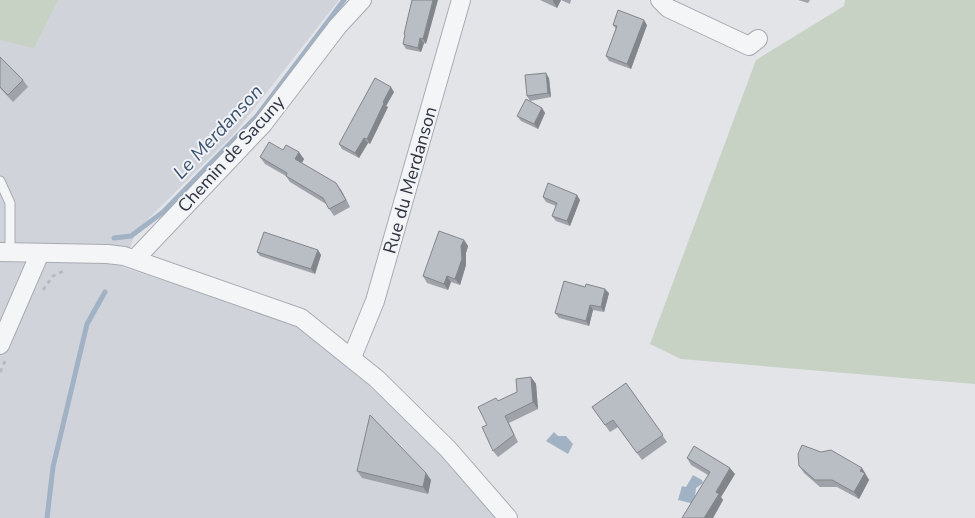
<svg xmlns="http://www.w3.org/2000/svg" width="975" height="518" viewBox="0 0 975 518" font-family="'Nunito Sans',sans-serif">
  <rect width="100%" height="100%" fill="#e2e4e8"/>
  <!-- built -->
  <polygon fill="#d0d3da" points="0,0 339,0 234,134 137,230 122,267 302,326 371,380 501,518 0,518"/>
  <!-- green -->
  <g fill="#c7d1c4">
    <polygon points="0,0 58,0 34,48 0,40"/>
    <polygon points="845,0 975,0 975,384 681,359 650,344 756,60 844,6"/>
  </g>
  <!-- water -->
  <g fill="#a1b2c4">
    <polygon points="554,432 558,436 566,436 573,444 568,454 546,441"/>
    <polygon points="693,475 702,480 703,483 696,488 694,504 678,500 682,486 686,487"/>
  </g>
  <g fill="none" stroke-linecap="round" stroke-linejoin="round">
    <!-- stream -->
    <g stroke="#a1b2c4" stroke-width="5">
      <polyline points="114,238 131,236 163,212 257,116 344,0"/>
      <polyline points="47,518 53,467 87,324 105,292"/>
    </g>
    <defs>
      <polyline id="lane" points="0,181 10,203 10,253"/>
      <g id="street">
        <polyline points="660,0 668,8 749,46 758,39"/>
        <polyline points="0,252 107,254 124,256 301,318 377,379 448,449 508,518"/>
        <polyline points="135,259 263,124 338,26 362,0"/>
        <polyline points="0,345 40,253"/>
        <polyline points="352,357 375,301 461,0"/>
      </g>
    </defs>
    <!-- lane casing -->
    <use href="#lane" stroke="#a8abb2" stroke-width="11"/>
    <!-- street casing -->
    <use href="#street" stroke="#a8abb2" stroke-width="20"/>
    <!-- path -->
    <g stroke="#b8bac0" stroke-width="3" stroke-dasharray="4 4" stroke-linecap="butt">
      <polyline points="43,290 53,276 66,270"/>
      <polyline points="0,372 6,359"/>
    </g>
    <!-- lane -->
    <use href="#lane" stroke="#f4f5f7" stroke-width="9"/>
    <!-- street -->
    <use href="#street" stroke="#f4f5f7" stroke-width="18"/>
  </g>
  <!-- wall -->
  <g fill="#9fa3a9">
    <polygon points="412,0 426,44 424,43 421,52 406,49 403,44 405,36 404,34"/>
    <polygon points="540,0 561,0 557,8"/>
    <polygon points="561,0 571,0 570,4"/>
    <polygon points="798,0 810,0 808,3"/>
    <polygon points="613,25 647,25 631,69 609,61 606,56 616,29"/>
    <polygon points="0,57 23,80 28,87 13,102 0,88"/>
    <polygon points="549,78 551,97 530,101 527,96"/>
    <polygon points="394,92 386,106 388,107 370,144 368,143 359,158 342,149 339,144"/>
    <polygon points="542,108 545,113 538,129 521,121 517,116"/>
    <polygon points="283,150 304,159 302,163 341,190 350,207 334,216 326,204 290,182 286,176 265,164 260,157"/>
    <polygon points="543,197 580,200 570,226 556,221 552,216 556,206 546,202"/>
    <polygon points="464,240 468,246 466,253 466,265 460,285 451,282 448,290 427,283 423,276"/>
    <polygon points="318,250 321,255 315,274 260,256 257,252"/>
    <polygon points="609,293 604,312 593,310 589,326 559,318 555,313"/>
    <polygon points="531,377 536,384 538,409 509,423 518,442 498,457 493,451 487,425 498,401 517,392"/>
    <polygon points="626,383 667,442 642,460 618,427 610,432 592,407"/>
    <polygon points="687,458 735,474 721,497 723,500 713,518 708,475 691,465"/>
    <polygon points="799,466 862,468 869,480 859,499 837,487 820,487 804,473"/>
    <polygon points="357,471 426,473 431,480 428,494 362,478"/>
  </g>
  <!-- shaded-wall -->
  <g fill="#82858a">
    <polygon points="433,0 438,0 426,44 423,39"/>
    <polygon points="553,0 561,0 557,8 553,1"/>
    <polygon points="644,20 647,25 631,69 627,64"/>
    <polygon points="420,38 424,43 421,52 418,48"/>
    <polygon points="546,73 549,78 551,97 548,93"/>
    <polygon points="391,87 394,92 386,106 388,107 370,144 367,139 383,102"/>
    <polygon points="542,108 545,113 538,129 534,124"/>
    <polygon points="364,138 368,143 359,158 355,153"/>
    <polygon points="299,152 304,159 300,166 295,159"/>
    <polygon points="336,183 341,190 350,207 346,200"/>
    <polygon points="577,195 580,200 570,226 567,221"/>
    <polygon points="464,240 468,246 466,253 466,265 460,285 455,279 461,246"/>
    <polygon points="318,250 321,255 315,274 311,269"/>
    <polygon points="447,276 451,282 448,290 444,284"/>
    <polygon points="605,289 609,293 604,312 601,307"/>
    <polygon points="590,305 593,310 589,326 586,321"/>
    <polygon points="531,377 536,384 538,409 533,402"/>
    <polygon points="730,468 735,474 721,497 723,500 713,518 704,518 716,492"/>
    <polygon points="862,468 869,480 859,499 854,492 860,471"/>
    <polygon points="426,473 431,480 428,494 423,487"/>
  </g>
  <!-- building -->
  <g fill="#b9bec5" stroke="#82858a">
    <polygon points="412,0 433,0 423,39 420,38 418,48 403,44 405,35 404,34"/>
    <polygon points="618,10 644,20 627,64 606,56 617,26 613,25"/>
    <polygon points="0,57 23,80 8,95 0,87"/>
    <polygon points="546,73 548,93 527,96 525,75"/>
    <polygon points="375,78 391,87 383,102 384,103 367,139 364,138 355,153 339,144"/>
    <polygon points="526,99 542,108 534,124 517,116"/>
    <polygon points="269,142 283,150 286,145 299,152 295,159 336,183 346,200 329,209 323,198 286,176 287,173 260,157"/>
    <polygon points="548,183 577,195 567,221 552,216 557,203 543,197"/>
    <polygon points="439,231 464,240 461,246 462,259 455,279 447,276 444,284 423,276"/>
    <polygon points="264,232 318,250 311,269 257,252"/>
    <polygon points="564,281 585,287 586,284 605,289 601,307 590,305 586,321 555,313"/>
    <polygon points="531,377 533,402 505,416 514,435 493,451 482,427 487,425 478,407 496,398 498,401 517,392 516,379"/>
    <polygon points="626,383 663,435 637,453 613,420 605,425 592,407"/>
    <polygon points="370,415 426,473 423,487 357,471"/>
    <polygon points="802,445 821,452 831,450 862,468 860,471 865,473 854,492 832,480 815,480 799,466 798,454"/>
    <polygon points="694,446 730,468 716,492 719,494 704,518 682,518 710,472 687,458"/>
  </g>
  <g text-anchor="middle" dominant-baseline="central" stroke-width="4" stroke-linejoin="round" paint-order="stroke">
    <!-- street labels -->
    <g font-size="18" fill="#2c323e" stroke="#f1f3f6">
      <text transform="translate(231 154) rotate(-48)">Chemin de Sacuny</text>
      <text transform="translate(410 180) rotate(-74)">Rue du Merdanson</text>
    </g>
    <!-- water labels -->
    <g font-size="19" font-style="italic" fill="#3a516e" stroke="#f1f3f6">
      <text transform="translate(218 132) rotate(-47)">Le Merdanson</text>
    </g>
  </g>
</svg>
